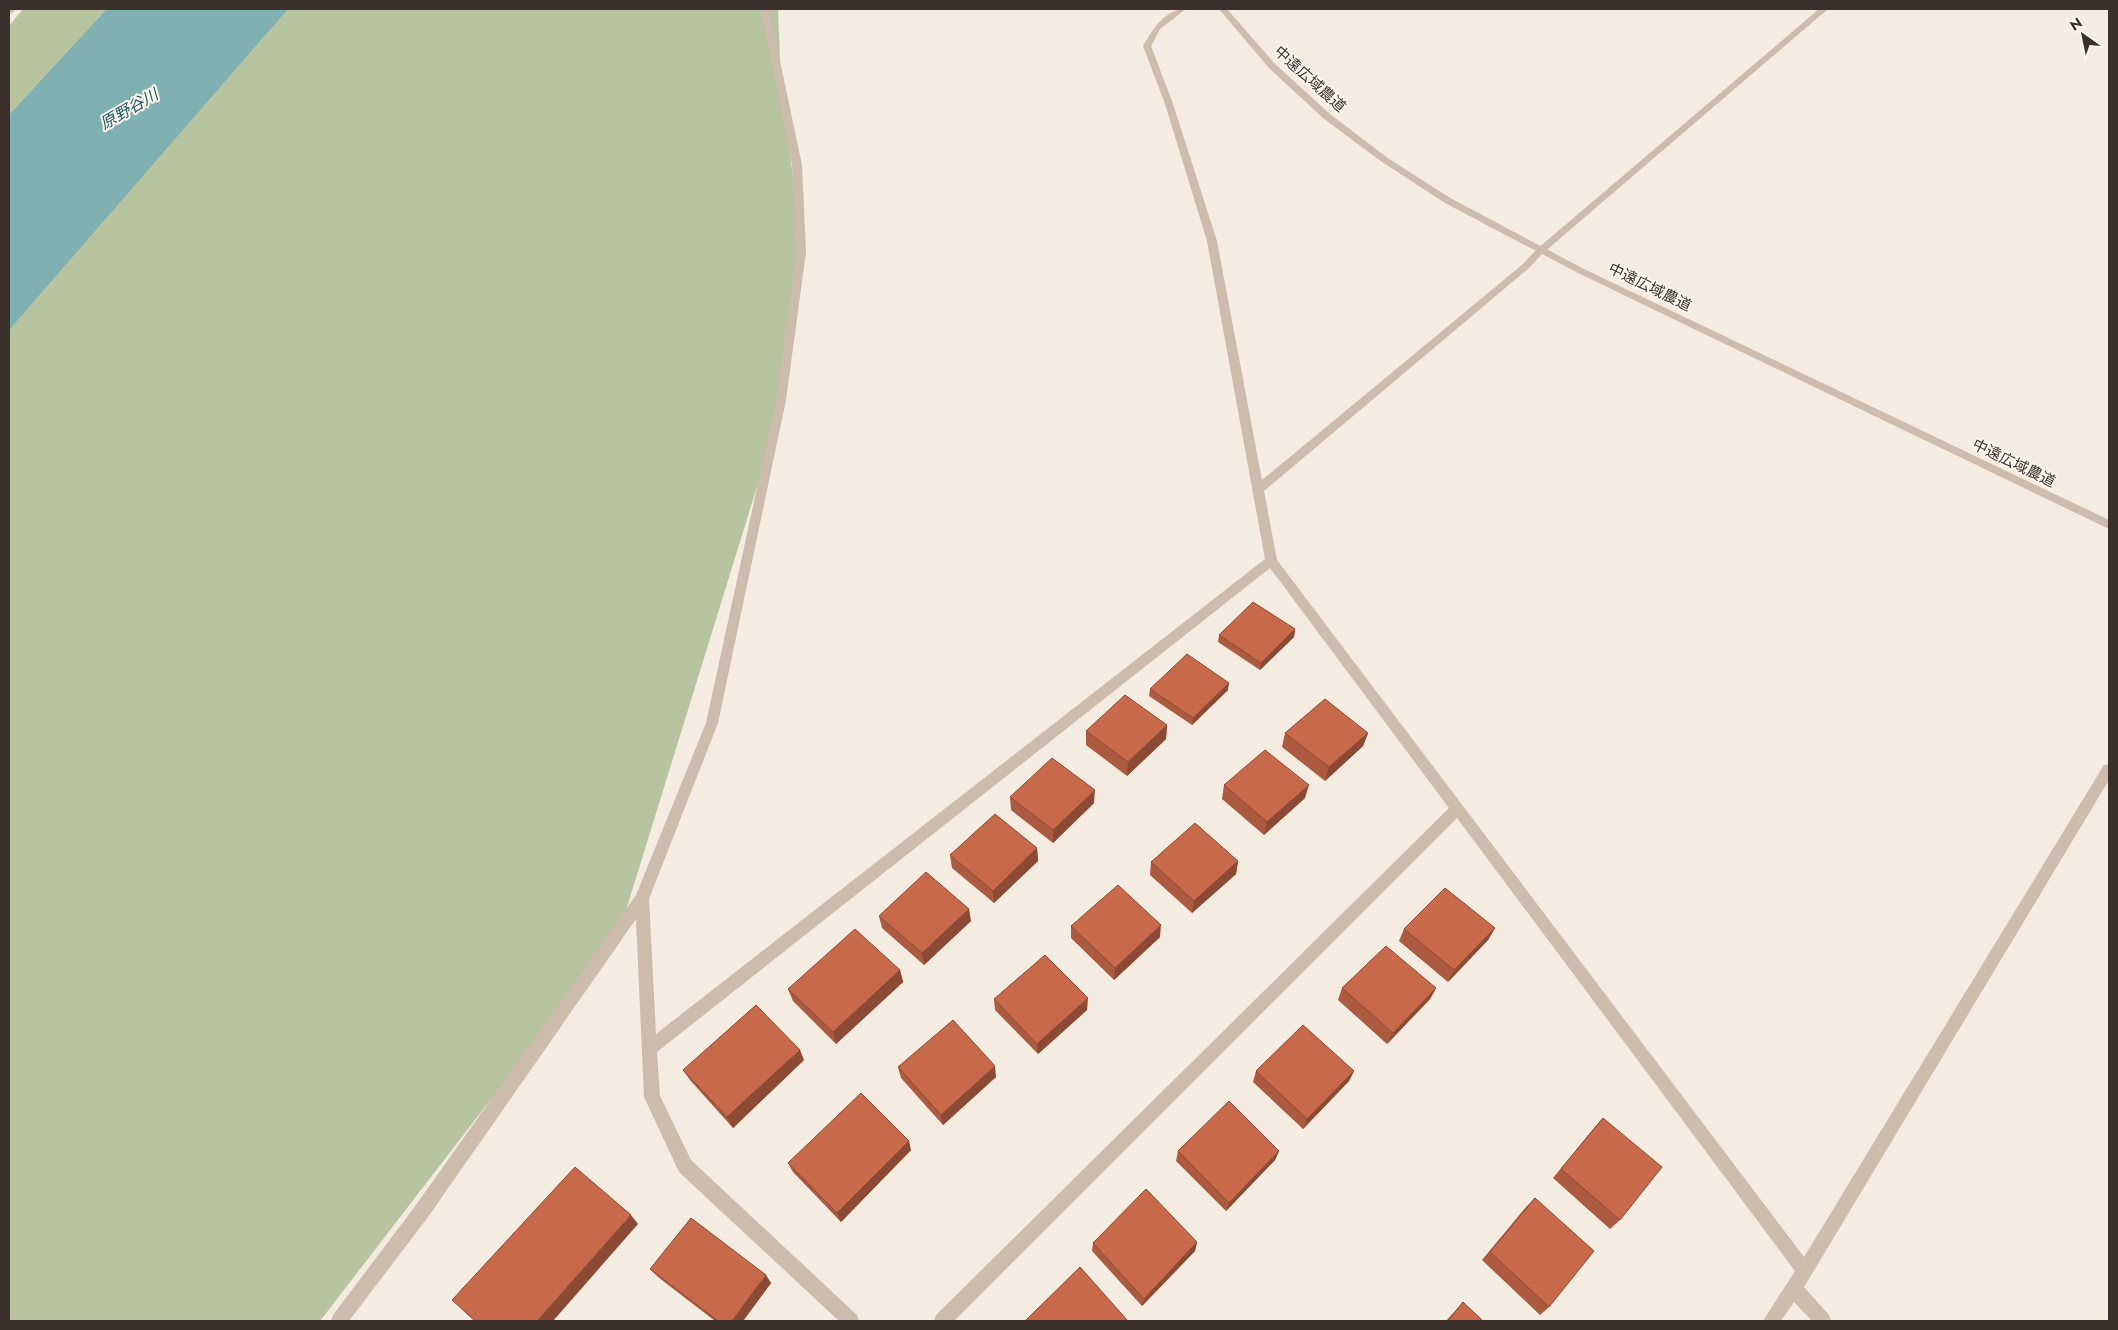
<svg xmlns="http://www.w3.org/2000/svg" width="2118" height="1330" viewBox="0 0 2118 1330" font-family="Jost,'Noto Sans JP',sans-serif">
  <rect width="100%" height="100%" fill="#f4ebe1"/>
  <!-- green -->
  <polygon fill="#b8c4a0" points="23,9 778,9 781,89 801,236 773,435 619,933 320,1321 9,1321 9,26"/>
  <!-- water -->
  <polygon fill="#7fb0b2" points="107,9 288,9 9,330 9,115"/>
  <g fill="none" stroke-linecap="round" stroke-linejoin="round">
    <!-- minor -->
    <g fill="#cdbbac" fill-rule="evenodd">
      <polygon points="9,9 17,9 9,15"/>
      <path d="M761,9H769L802,165L806,252L786,400L718,723L649,899L656,1034L1265,559L1207,241L1165,104L1143,46C1152,30 1166,8 1186,9L1160,29L1151,46L1173,104L1217,241L1262,480L1523,264L1537,249L1819,9H1828L1543,253L1529,268L1264,491L1277,560L1804,1257L2104,765L2109,764V780L1804,1287L1829,1315L1831,1321H1812L1794,1302L1781,1321H1763L1795,1271L1457,818L954,1321H934L936,1315L1449,808L1270,568L657,1052L660,1096L691,1160L857,1315L859,1321H839L679,1172L644,1097L636,919L428,1217L349,1321H331L333,1315L416,1205L636,895L706,723L776,400L796,252L792,165Z"/>
    </g>
    <!-- tertiary -->
    <polygon fill="#cdbbac" fill-rule="evenodd" points="1219,9 1227,9 1275,64 1330,114 1389,159 1452,199 1584,269 2109,520 2109,529 1578,273 1445,203 1382,162 1323,118 1269,68"/>
  </g>
  <!-- wall -->
  <g fill="#ac5a40">
    <polygon points="1295,629 1294,637 1260,670 1218,642 1219,635"/>
    <polygon points="1150,689 1228,690 1192,725 1149,696"/>
    <polygon points="1167,725 1166,739 1127,776 1086,745 1086,731"/>
    <polygon points="1285,733 1368,733 1363,746 1325,781 1282,747"/>
    <polygon points="1224,785 1305,798 1264,835 1222,799"/>
    <polygon points="1010,797 1094,803 1053,843 1011,810"/>
    <polygon points="1037,848 1038,861 994,903 952,868 950,855"/>
    <polygon points="1238,861 1236,874 1192,913 1150,875 1151,862"/>
    <polygon points="879,916 971,921 924,965 882,928"/>
    <polygon points="1071,926 1160,937 1114,980 1071,938"/>
    <polygon points="1495,928 1488,940 1448,982 1399,941 1404,929"/>
    <polygon points="900,970 903,982 836,1044 793,1001 788,989"/>
    <polygon points="1342,988 1436,988 1430,999 1387,1044 1338,1000"/>
    <polygon points="994,999 1087,1010 1038,1054 995,1010"/>
    <polygon points="804,1060 733,1128 690,1080 683,1070"/>
    <polygon points="898,1067 996,1077 943,1125 901,1078"/>
    <polygon points="1256,1071 1354,1071 1349,1081 1303,1129 1253,1082"/>
    <polygon points="1603,1118 1620,1220 1610,1229 1553,1178 1594,1128"/>
    <polygon points="911,1150 841,1222 793,1172 788,1163"/>
    <polygon points="1178,1151 1279,1151 1275,1160 1226,1211 1176,1161"/>
    <polygon points="1535,1198 1549,1307 1540,1315 1482,1260 1526,1207"/>
    <polygon points="1197,1242 1195,1251 1142,1306 1092,1251 1093,1243"/>
    <polygon points="650,1269 771,1283 743,1321 715,1321 658,1277"/>
    <polygon points="1463,1302 1483,1321 1446,1321"/>
  </g>
  <!-- shaded-wall -->
  <g fill="#8c4a34">
    <polygon points="1295,629 1294,637 1260,670 1261,663"/>
    <polygon points="1229,683 1228,690 1192,725 1193,718"/>
    <polygon points="1167,725 1166,739 1127,776 1128,762"/>
    <polygon points="1368,733 1363,746 1325,781 1329,767"/>
    <polygon points="1309,785 1305,798 1264,835 1267,822"/>
    <polygon points="1095,790 1094,803 1053,843 1053,830"/>
    <polygon points="1037,848 1038,861 994,903 993,891"/>
    <polygon points="1238,861 1236,874 1192,913 1194,901"/>
    <polygon points="969,909 971,921 924,965 922,953"/>
    <polygon points="1161,925 1160,937 1114,980 1115,968"/>
    <polygon points="1495,928 1488,940 1448,982 1454,970"/>
    <polygon points="900,970 903,982 836,1044 833,1032"/>
    <polygon points="1436,988 1430,999 1387,1044 1393,1033"/>
    <polygon points="1088,998 1087,1010 1038,1054 1037,1044"/>
    <polygon points="800,1050 804,1060 733,1128 727,1117"/>
    <polygon points="995,1066 996,1077 943,1125 941,1115"/>
    <polygon points="1354,1071 1349,1081 1303,1129 1307,1119"/>
    <polygon points="909,1141 911,1150 841,1222 837,1213"/>
    <polygon points="1279,1151 1275,1160 1226,1211 1229,1203"/>
    <polygon points="631,1215 638,1224 553,1321 537,1321"/>
    <polygon points="1197,1242 1195,1251 1142,1306 1144,1299"/>
    <polygon points="766,1275 771,1283 743,1321 732,1321"/>
  </g>
  <!-- building -->
  <g fill="#c8694b" stroke="#8c4a34">
    <polygon points="1253,602 1295,629 1261,663 1219,635"/>
    <polygon points="1187,654 1229,683 1193,718 1150,689"/>
    <polygon points="1125,695 1167,725 1128,762 1086,731"/>
    <polygon points="1325,699 1368,733 1329,767 1285,733"/>
    <polygon points="1265,750 1309,785 1267,822 1224,785"/>
    <polygon points="1052,758 1095,790 1053,830 1010,797"/>
    <polygon points="995,814 1037,848 993,891 950,855"/>
    <polygon points="1195,823 1238,861 1194,901 1151,862"/>
    <polygon points="926,872 969,909 922,953 879,916"/>
    <polygon points="1118,885 1161,925 1115,968 1071,926"/>
    <polygon points="1445,888 1495,928 1454,970 1404,929"/>
    <polygon points="855,929 900,970 833,1032 788,989"/>
    <polygon points="1386,946 1436,988 1393,1033 1342,988"/>
    <polygon points="1045,955 1088,998 1037,1044 994,999"/>
    <polygon points="756,1005 800,1050 727,1117 683,1070"/>
    <polygon points="953,1020 995,1066 941,1115 898,1067"/>
    <polygon points="1303,1025 1354,1071 1307,1119 1256,1071"/>
    <polygon points="861,1093 909,1141 837,1213 788,1163"/>
    <polygon points="1229,1101 1279,1151 1229,1203 1178,1151"/>
    <polygon points="1603,1118 1662,1167 1620,1220 1561,1169"/>
    <polygon points="575,1167 631,1215 537,1321 475,1321 452,1300"/>
    <polygon points="1146,1189 1197,1242 1144,1299 1093,1243"/>
    <polygon points="1535,1198 1594,1251 1549,1307 1490,1252"/>
    <polygon points="691,1218 766,1275 732,1321 718,1321 650,1269"/>
    <polygon points="1080,1267 1128,1321 1025,1321"/>
    <polygon points="1463,1302 1483,1321 1448,1321"/>
  </g>
  <g text-anchor="middle" dominant-baseline="central" stroke-width="4" stroke-linejoin="round" paint-order="stroke">
    <!-- far-street labels -->
    <g font-size="15" fill="#3b302b" stroke="#fbf5ee">
      <text transform="translate(1310 79) rotate(42)">中遠広域農道</text>
      <text transform="translate(1650 287) rotate(26)">中遠広域農道</text>
      <text transform="translate(2014 463) rotate(26)">中遠広域農道</text>
    </g>
    <!-- far-water labels -->
    <g font-size="16" font-style="italic" fill="#1f5a5e" stroke="#fbf5ee">
      <text transform="translate(129 109) rotate(-30)">原野谷川</text>
    </g>
  </g>
  <!-- border -->
  <rect width="2118" height="1330" fill="none" stroke="#3b302b" stroke-width="20"/>
  <!-- north arrow -->
  <g transform="translate(2083 35) rotate(327)" stroke="#fbf5ee" stroke-width="4" paint-order="stroke">
  <path d="M0-4L9 19L0 12L-9 19Z" fill="#3b302b"/>
  <text y="-8" font-size="14" font-weight="bold" text-anchor="middle" fill="#3b302b">N</text>
  </g>
</svg>
